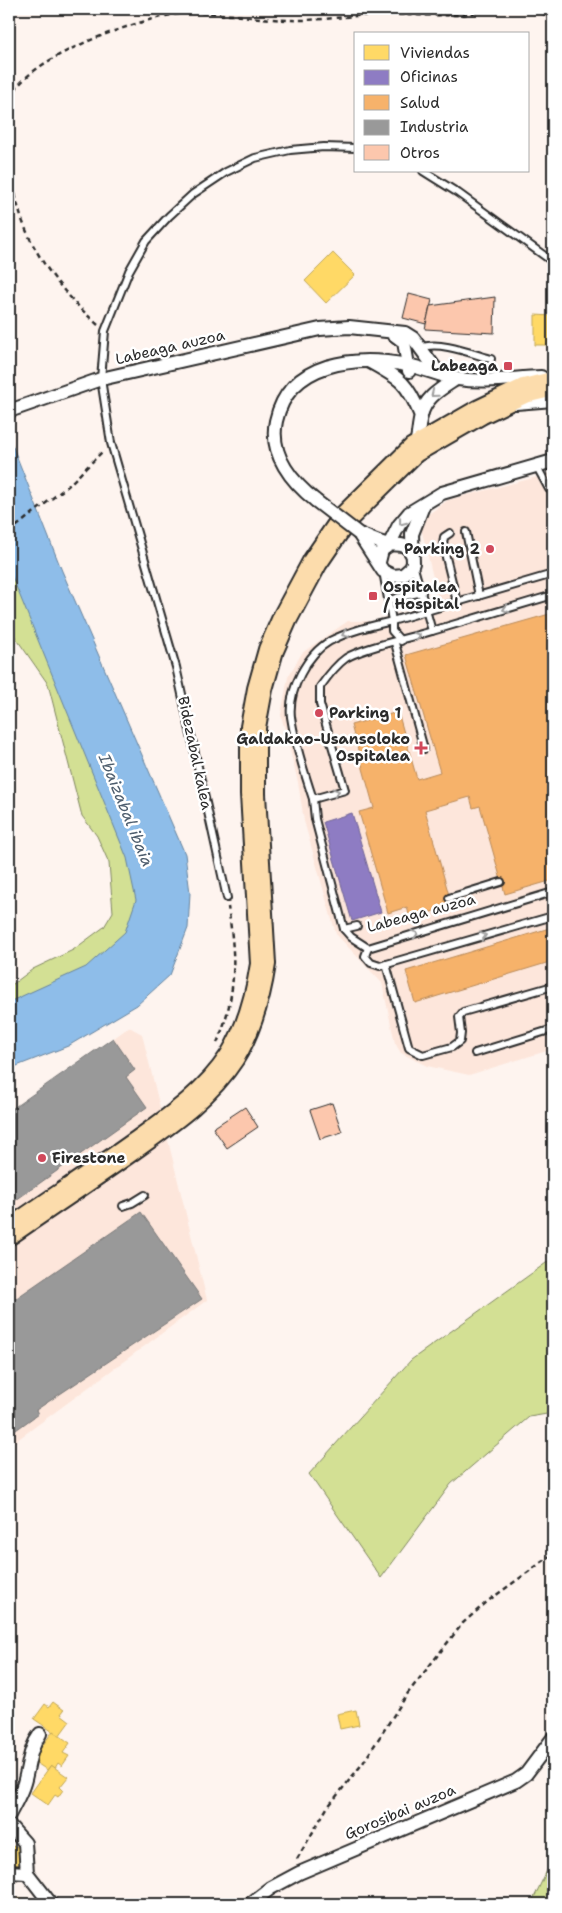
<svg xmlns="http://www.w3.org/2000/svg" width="562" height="1913" viewBox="0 0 562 1913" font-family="'Shantell Sans',sans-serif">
  <rect width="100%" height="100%" fill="#fef4ef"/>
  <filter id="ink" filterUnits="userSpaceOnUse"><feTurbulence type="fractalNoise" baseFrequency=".02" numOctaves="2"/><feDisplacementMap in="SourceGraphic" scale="10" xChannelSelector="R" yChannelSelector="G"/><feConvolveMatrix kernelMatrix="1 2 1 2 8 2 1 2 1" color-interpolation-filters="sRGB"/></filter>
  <g filter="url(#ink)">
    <!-- built -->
    <g fill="#fde6db">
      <polygon points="553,473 553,1049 469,1075 427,1066 401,1053 395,1043 382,983 336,934 304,821 298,782 281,715 288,677 302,653 348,621 372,621 439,602 421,528 426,516 448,500"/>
      <polygon points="129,1027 142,1034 207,1300 9,1446 9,1110 25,1104"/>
    </g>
    <!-- green -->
    <g fill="#d3e094" stroke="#7f8660">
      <polygon points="9,439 183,920 9,1039 9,987 33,969 73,950 104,927 113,912 109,863 97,836 82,816 48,684 9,628"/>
      <polygon points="553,1258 553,1413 529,1417 451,1484 381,1578 309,1474 411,1360"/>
      <polygon points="553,1858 553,1904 531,1904"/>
    </g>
    <!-- water -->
    <polygon fill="#8ebde9" stroke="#66839d" points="9,437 62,571 185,854 190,893 188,928 170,975 137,1005 68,1046 9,1069 9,1002 86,967 125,932 136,900 127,858 9,569"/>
    <!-- homes -->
    <g fill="#ffd966" stroke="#bfa554">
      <polygon points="333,253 355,275 326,303 305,281"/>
      <polygon points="535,315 553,316 553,345 535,345"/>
      <polygon points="53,1702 64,1710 61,1714 70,1721 59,1736 34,1719 45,1704 49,1707"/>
      <polygon points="356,1710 359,1725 340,1729 337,1714"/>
      <polygon points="53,1731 70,1743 63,1753 69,1756 62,1766 58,1763 55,1768 51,1765 47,1770 32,1760"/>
      <polygon points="51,1765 68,1777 60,1787 63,1790 58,1797 55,1795 48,1805 31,1793"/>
      <polygon points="553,1770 553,1784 546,1776"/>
      <polygon points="9,1846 21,1847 20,1868 9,1867"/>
      <polygon points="19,1898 39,1900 39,1904 19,1904"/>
    </g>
    <!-- offices -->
    <polygon fill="#8e7cc3" stroke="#706495" points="352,813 381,912 352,921 323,822"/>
    <!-- health -->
    <g fill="#f6b26b" stroke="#b98a58">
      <polygon points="553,613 553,880 505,894 480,806 473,808 470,797 425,810 452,906 410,918 407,907 388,913 359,812 374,808 351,725 398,712 417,779 440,772 406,655"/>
      <polygon points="553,927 553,961 415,1003 406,971"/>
    </g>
    <!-- industry -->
    <g fill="#999" stroke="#787878">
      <polygon points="113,1038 135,1070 126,1077 147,1107 9,1205 9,1111"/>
      <polygon points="141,1212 202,1299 36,1410 38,1414 9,1435 9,1290 15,1299"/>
    </g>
    <!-- building -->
    <g fill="#fcc7ad" stroke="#2b2b2b">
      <polygon points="409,294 432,300 426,324 403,318"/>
      <polygon points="495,297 494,333 425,329 430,306"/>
      <polygon points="332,1103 342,1132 320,1139 310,1110"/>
      <polygon points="245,1107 258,1127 227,1148 213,1128"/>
    </g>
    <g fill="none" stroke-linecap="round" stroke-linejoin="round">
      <defs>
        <g id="lane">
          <polyline points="423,171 458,193 553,262"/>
          <path d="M421,348C438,340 473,354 491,359"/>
          <polyline points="536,465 549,489"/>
          <polyline points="466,532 479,596"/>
          <polyline points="450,533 444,537 443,545 457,602"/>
          <polyline points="413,564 432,631 553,595"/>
          <polyline points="383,571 392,621 553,574"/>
          <polyline points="389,600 422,592"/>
          <path d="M401,641L392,631V621C371,626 349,631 330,641C307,654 288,690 291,717C295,744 304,772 313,799L345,790L320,704V687C327,677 336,665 346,658C364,647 410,638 432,631"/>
          <polyline points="395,643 424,749"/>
          <polyline points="313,799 315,819 344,929 351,937 368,948 553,892"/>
          <polyline points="227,898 176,667 111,443 101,379 105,331 129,271 146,241 169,216 193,194 226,172 255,158 290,150 324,147 356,148"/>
          <polyline points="449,898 501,882"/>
          <polyline points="344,929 357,926"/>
          <polyline points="368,948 365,956 371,963 380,966 553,916"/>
          <polyline points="386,964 409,1048 423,1055 452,1047 460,1041 461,1033 459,1017 463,1012 553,986"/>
          <polyline points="475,1053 553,1029"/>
          <polyline points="123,1206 132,1203 145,1195"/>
        </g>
        <g id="street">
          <polyline points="392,333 404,342 409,371"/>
          <path d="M370,362C401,379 407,382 421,416"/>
          <polyline points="516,403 553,400"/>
          <polyline points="9,411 101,379 320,329 349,327 405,333 413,338 435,368 445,376"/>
          <path d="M415,447C419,436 418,427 421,416C425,397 441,389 456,379"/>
          <path d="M316,501C292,482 269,454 276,421C289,361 356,355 407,365C424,368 440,376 458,379C486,383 513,378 541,377"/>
          <polyline points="359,534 383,571 393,576 403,575 411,568 413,563 412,534 423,506"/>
          <path d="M359,534C368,537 378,543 387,544C398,546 404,541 412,554"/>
          <polyline points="379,562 382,550 389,545 399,525 409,513 442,493 553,461"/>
          <path d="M9,1815C14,1805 21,1794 24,1783C29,1766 29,1749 40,1734"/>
          <polyline points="9,1825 25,1843 27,1873 51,1904"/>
          <polyline points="9,1872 27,1873"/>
          <polyline points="250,1904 271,1888 299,1873 516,1781 526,1774 553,1738"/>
        </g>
        <path id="highway" d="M9,1232C52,1202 95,1174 137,1144C172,1119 208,1094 232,1057C250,1028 258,997 263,964L253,794V727L260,689L271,650L285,618L315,562L345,518L414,450L480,412L524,391L553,384"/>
      </defs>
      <!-- lane casing -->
      <use href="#lane" stroke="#2b2b2b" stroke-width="10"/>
      <!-- street casing -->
      <use href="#street" stroke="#2b2b2b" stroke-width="16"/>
      <!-- highway casing -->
      <use href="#highway" stroke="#2b2b2b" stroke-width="28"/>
      <!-- path -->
      <g stroke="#2b2b2b" stroke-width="2.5" stroke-dasharray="5 4" stroke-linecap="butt">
        <path d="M98,325C51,283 9,225 13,158C13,145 11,97 16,89C38,55 127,24 166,16C208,8 248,19 290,20C318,21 345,16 373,15C400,14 428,16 455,15C471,15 485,11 500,9C518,7 536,13 553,16"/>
        <polyline points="9,532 68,486 104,450"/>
        <path d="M217,1043C237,995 236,958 228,907"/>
        <polyline points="297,1859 327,1808 363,1763 408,1693 463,1623 488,1601 553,1554"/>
      </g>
      <!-- lane -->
      <use href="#lane" stroke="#fff" stroke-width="6"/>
      <!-- street -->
      <use href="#street" stroke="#fff" stroke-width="12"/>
      <!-- highway -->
      <use href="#highway" stroke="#fcdcac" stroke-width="24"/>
      <defs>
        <polyline id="street-bridge" points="316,501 359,534"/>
      </defs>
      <!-- street-bridge casing -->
      <use href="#street-bridge" stroke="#2b2b2b" stroke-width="16" stroke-linecap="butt"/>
      <!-- street-bridge -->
      <use href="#street-bridge" stroke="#fff" stroke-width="12"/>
    </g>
    <!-- one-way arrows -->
    <defs><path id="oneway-chevron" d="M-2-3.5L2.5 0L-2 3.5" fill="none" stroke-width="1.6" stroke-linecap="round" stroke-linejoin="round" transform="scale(1.25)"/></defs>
    <g stroke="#a0a0a0">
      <use href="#oneway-chevron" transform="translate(434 394) rotate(141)"/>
      <use href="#oneway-chevron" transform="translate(402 522) rotate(128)"/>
      <use href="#oneway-chevron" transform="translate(506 609) rotate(164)"/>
      <use href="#oneway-chevron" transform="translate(345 634) rotate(157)"/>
      <use href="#oneway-chevron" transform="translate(417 636) rotate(-18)"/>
      <use href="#oneway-chevron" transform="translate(336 792) rotate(-15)"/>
      <use href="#oneway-chevron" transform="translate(415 934) rotate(-17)"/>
      <use href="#oneway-chevron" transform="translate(483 936) rotate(-15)"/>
    </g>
  </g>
  <!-- markers -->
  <g fill="#d1495b" stroke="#fff" stroke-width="2">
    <rect x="503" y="361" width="10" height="10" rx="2.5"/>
    <circle cx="490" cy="549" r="5"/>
    <rect x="368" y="591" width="10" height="10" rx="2.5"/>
    <circle cx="319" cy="713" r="5"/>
    <path d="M418.5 740.5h5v5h5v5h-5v5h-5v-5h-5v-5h5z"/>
    <circle cx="42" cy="1158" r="5"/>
  </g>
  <g text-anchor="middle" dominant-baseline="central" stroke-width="5" stroke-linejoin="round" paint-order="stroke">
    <!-- street labels -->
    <g font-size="15" fill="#2b2b2b" stroke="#fff">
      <text transform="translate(170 347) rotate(-13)">Labeaga auzoa</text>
      <text transform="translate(195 753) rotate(78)">Bidezabal kalea</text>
      <text transform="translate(421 913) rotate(-15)">Labeaga auzoa</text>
      <text transform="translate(400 1812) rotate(-23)">Gorosibai auzoa</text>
    </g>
    <!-- poi labels -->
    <g font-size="15" font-weight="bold" fill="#2b2b2b" stroke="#fff" text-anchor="end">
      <text x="498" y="366">Labeaga</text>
      <text x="480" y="549">Parking 2</text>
      <text x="383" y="587" text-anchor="start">Ospitalea<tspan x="383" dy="17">/ Hospital</tspan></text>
      <text x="329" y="713" text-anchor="start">Parking 1</text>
      <text x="410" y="739">Galdakao-Usansoloko<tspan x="410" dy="17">Ospitalea</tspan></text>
      <text x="52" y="1158" text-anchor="start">Firestone</text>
    </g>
    <!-- water labels -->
    <g font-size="16" font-style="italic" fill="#4e5e6e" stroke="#fff">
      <text transform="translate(126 810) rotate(68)">Ibaizabal ibaia</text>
    </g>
  </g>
  <!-- margin -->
  <rect width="562" height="1913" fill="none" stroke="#fff" stroke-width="30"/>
  <rect x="15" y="15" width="532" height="1883" fill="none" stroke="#2b2b2b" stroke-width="2" filter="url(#ink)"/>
  <!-- legend -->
  <rect x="354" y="32" width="175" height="140" fill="#ffffff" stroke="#aaaaaa"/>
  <rect x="364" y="45" width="25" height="15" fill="#ffd966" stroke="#aaaaaa"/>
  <text x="400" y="58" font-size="15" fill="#2b2b2b">Viviendas</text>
  <rect x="364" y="70" width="25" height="15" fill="#8e7cc3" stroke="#aaaaaa"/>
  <text x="400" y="82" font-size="15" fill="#2b2b2b">Oficinas</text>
  <rect x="364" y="95" width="25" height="15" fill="#f6b26b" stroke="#aaaaaa"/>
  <text x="400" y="108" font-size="15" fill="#2b2b2b">Salud</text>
  <rect x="364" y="120" width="25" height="15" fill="#999999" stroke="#aaaaaa"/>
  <text x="400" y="132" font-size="15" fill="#2b2b2b">Industria</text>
  <rect x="364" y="145" width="25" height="15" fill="#fcc7ad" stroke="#aaaaaa"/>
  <text x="400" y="158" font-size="15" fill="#2b2b2b">Otros</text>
</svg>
